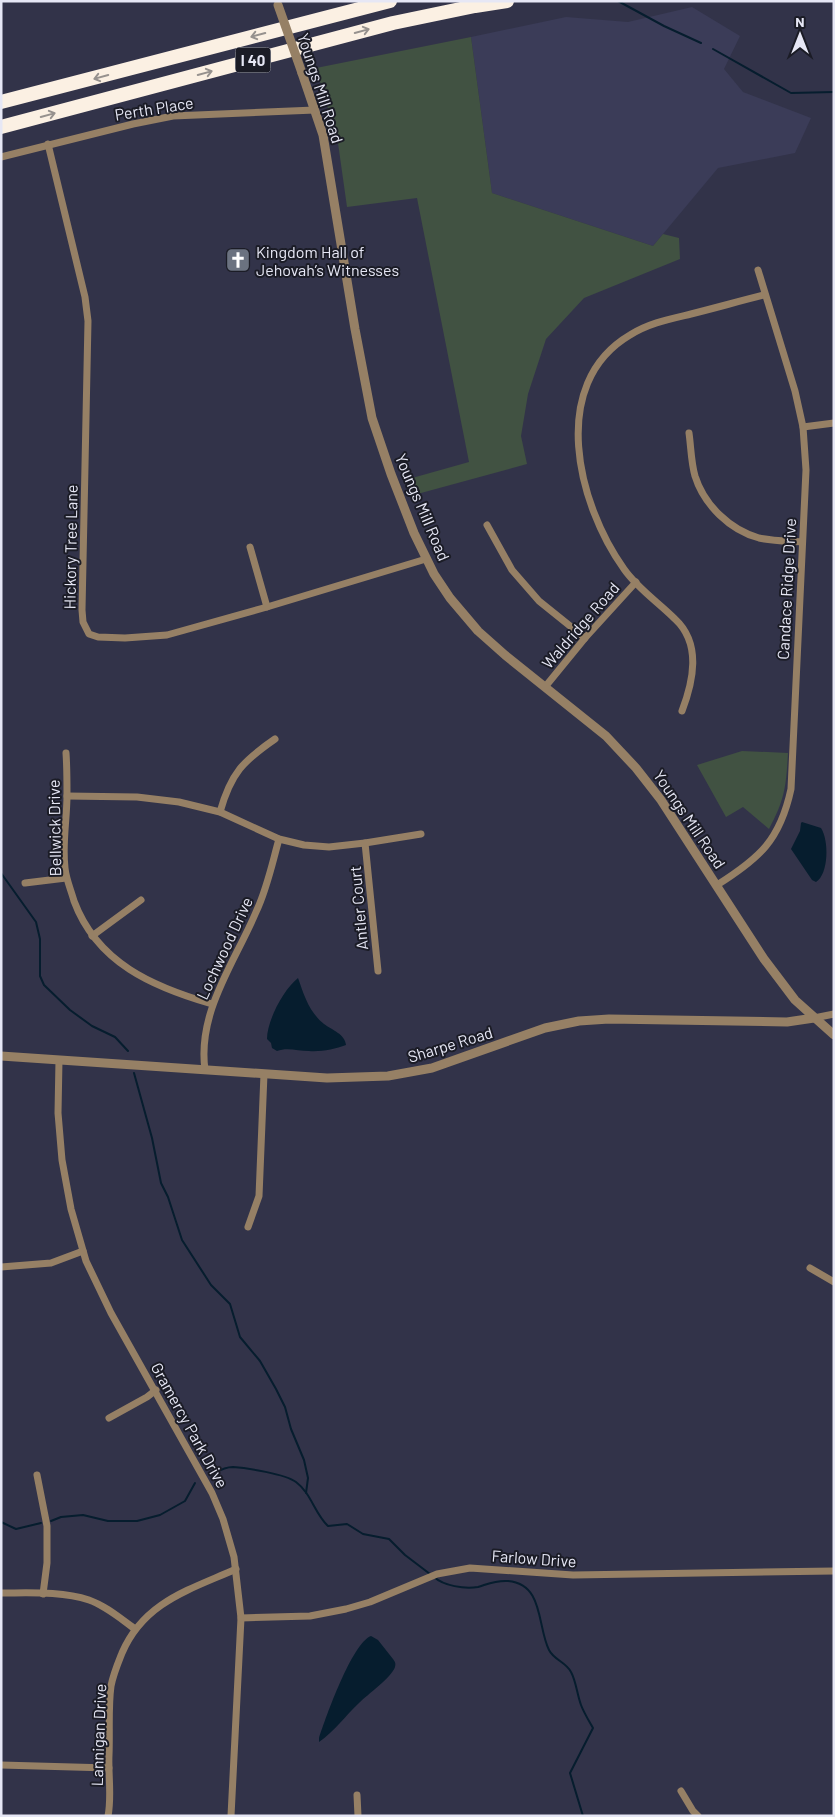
<svg xmlns="http://www.w3.org/2000/svg" width="835" height="1817" viewBox="0 0 835 1817" font-family="Barlow,sans-serif">
  <rect width="100%" height="100%" fill="#323349"/>
  <!-- built -->
  <polygon fill="#3b3c58" points="692,7 740,36 724,69 743,92 811,118 795,153 718,168 653,246 492,193 471,37 566,17 628,22"/>
  <!-- green -->
  <g fill="#415242">
    <polygon points="471,37 492,193 653,246 663,234 679,238 680,259 584,298 546,339 528,394 521,436 527,464 410,496 405,480 469,462 417,198 347,207 338,143 316,68"/>
    <path d="M742,751L788,753C786,787 785,799 769,829L743,807L726,817L697,765Z"/>
  </g>
  <!-- water -->
  <g fill="#061d2e">
    <path d="M802,822L821,828C829,840 829,874 816,882L812,880L791,849L800,831L801,823Z"/>
    <path d="M298,978C304,995 309,1012 324,1024C332,1030 345,1034 346,1045C335,1049 321,1052 309,1051C298,1051 287,1047 277,1051L272,1048L271,1043L267,1039C267,1021 283,990 298,978Z"/>
    <path d="M371,1636L378,1640L393,1659C395,1662 396,1663 395,1667C392,1677 367,1695 359,1703C345,1716 335,1731 319,1742V1738C326,1717 352,1643 371,1636Z"/>
  </g>
  <g fill="none" stroke-linecap="round" stroke-linejoin="round">
    <!-- stream -->
    <g stroke="#061d2e" stroke-width="2">
      <polyline points="618,1 664,26 701,43"/>
      <polyline points="713,49 791,93 834,92"/>
      <polyline points="1,873 36,922 40,939 40,976 44,985 70,1010 92,1026 115,1037 128,1051"/>
      <polyline points="134,1073 152,1138 161,1183 168,1197 182,1240 211,1285 230,1304 240,1337 260,1361 276,1389 285,1407 291,1429 304,1460 308,1478 306,1493"/>
      <path d="M215,1473C220,1470 226,1467 233,1467C247,1468 285,1474 296,1482C311,1493 315,1514 328,1526L347,1524L363,1534L389,1539L405,1555L430,1574"/>
      <polyline points="51,1521 61,1517 83,1515 108,1521 137,1521 160,1515 185,1501 195,1483"/>
      <polyline points="1,1522 16,1529 41,1523"/>
      <path d="M434,1577C444,1586 464,1589 478,1587C488,1584 496,1580 508,1581C544,1584 537,1626 549,1650C554,1660 566,1662 571,1672C576,1681 577,1694 581,1705C584,1713 589,1721 593,1728L570,1773L583,1816"/>
    </g>
    <!-- minor -->
    <g stroke="#968065" stroke-width="7">
      <polyline points="48,144 85,297 88,321 82,610 83,622 89,634 98,637 125,638 167,635 267,607 426,559"/>
      <polyline points="1,157 133,124 173,116 315,110"/>
      <polyline points="803,427 834,423"/>
      <path d="M689,433C691,447 691,462 695,476C704,505 730,530 759,538C773,541 788,541 802,542"/>
      <polyline points="487,525 512,570 539,601 585,638"/>
      <polyline points="250,547 267,607"/>
      <polyline points="545,687 585,638 636,582"/>
      <path d="M682,711C693,682 702,644 675,619C658,602 637,588 624,569C578,505 547,384 630,335C649,323 670,319 691,314C715,308 740,301 764,295"/>
      <path d="M66,753C67,767 67,781 67,795C67,819 62,844 65,868C66,879 71,890 74,901C97,963 153,987 212,1004"/>
      <polyline points="67,796 137,797 179,802 220,812 279,839 304,845 329,847 365,843 421,834"/>
      <path d="M220,812C231,773 243,761 275,739"/>
      <polyline points="365,843 378,971"/>
      <polyline points="25,883 66,878"/>
      <path d="M717,885C760,858 780,840 791,789L806,470L803,427L795,391L758,270"/>
      <polyline points="92,936 141,900"/>
      <polyline points="814,1018 834,1014"/>
      <polyline points="59,1060 58,1113 62,1160 71,1209 86,1261 111,1313 212,1493 223,1519 234,1557 241,1618 231,1816"/>
      <path d="M205,1070C197,1012 235,962 256,912C267,889 272,864 279,839"/>
      <polyline points="248,1227 259,1196 264,1074"/>
      <polyline points="1,1267 51,1263 83,1251"/>
      <polyline points="810,1268 834,1282"/>
      <polyline points="109,1418 147,1397 156,1390"/>
      <polyline points="37,1475 47,1526 47,1563 43,1594"/>
      <path d="M1,1593C30,1593 62,1591 89,1600C106,1606 121,1619 135,1629"/>
      <polyline points="241,1618 310,1616 346,1609 370,1602 437,1574 470,1568 573,1575 834,1571"/>
      <polyline points="1,1765 109,1768"/>
      <polyline points="681,1791 693,1811 698,1816"/>
      <polyline points="357,1795 358,1816"/>
      <path d="M108,1816C112,1796 108,1775 109,1755C110,1732 108,1708 111,1686C113,1675 118,1663 122,1653C144,1602 189,1590 236,1569"/>
    </g>
    <!-- tertiary -->
    <g stroke="#968065" stroke-width="9">
      <polyline points="302,73 323,135 355,329 372,418 391,474 414,533 434,574 450,598 478,631 505,655 606,736 636,768 661,800 764,959 795,1000 834,1035"/>
      <polyline points="1,1056 327,1078 388,1076 432,1068 545,1028 579,1021 609,1019 787,1022 814,1018"/>
    </g>
    <!-- motorway -->
    <g stroke="#fbf0e3" stroke-width="14">
      <polyline points="1,102 390,1"/>
      <polyline points="1,127 393,23 475,6 507,1"/>
    </g>
    <!-- tertiary-bridge -->
    <polyline stroke="#968065" stroke-width="9" points="278,5 302,73"/>
  </g>
  <!-- one-way arrows -->
  <defs><path id="oneway-shaft" d="M-6 0H5M1.5-3L5.5 0L1.5 3" fill="none" stroke-width="1.6" stroke-linecap="round" stroke-linejoin="round" transform="scale(1.25)"/></defs>
  <g stroke="#96918e">
    <use href="#oneway-shaft" transform="translate(362 31) rotate(-15)"/>
    <use href="#oneway-shaft" transform="translate(258 35) rotate(165)"/>
    <use href="#oneway-shaft" transform="translate(205 73) rotate(-15)"/>
    <use href="#oneway-shaft" transform="translate(101 77) rotate(165)"/>
    <use href="#oneway-shaft" transform="translate(48 115) rotate(-15)"/>
  </g>
  <!-- icons -->
  <defs>
    <symbol id="church-square" viewBox="-11 -11 22 22"><rect x="-9" y="-9" width="18" height="18" rx="4" fill="#6b7280" stroke="#1b1c26"/><path d="M-1.2-6h2.4v3.5h3.3v2.4h-3.3V6h-2.4V-.1h-3.3v-2.4h3.3Z" fill="#fff"/></symbol>
  </defs>
  <g fill-rule="evenodd">
    <use href="#church-square" x="224" y="246" width="28" height="28"/>
  </g>
  <g text-anchor="middle" dominant-baseline="central" stroke-width="4" stroke-linejoin="round" paint-order="stroke">
    <!-- shield labels -->
    <rect fill="#1b1c26" stroke="#a9aab7" stroke-width="1" x="235.5" y="47.5" width="35" height="25" rx="4"/>
    <g font-size="15" font-weight="bold" fill="#e6e7f5">
      <text x="253" y="60">I 40</text>
    </g>
    <!-- street labels -->
    <g font-size="16" fill="#e6e7f5" stroke="#1b1c26">
      <text transform="translate(321 88) rotate(72)">Youngs Mill Road</text>
      <text transform="translate(154 108) rotate(-9)">Perth Place</text>
      <text transform="translate(423 507) rotate(67)">Youngs Mill Road</text>
      <text transform="translate(70 547) rotate(-89)">Hickory Tree Lane</text>
      <text transform="translate(786 589) rotate(-87)">Candace Ridge Drive</text>
      <text transform="translate(580 625) rotate(-49)">Waldridge Road</text>
      <text transform="translate(690 819) rotate(56)">Youngs Mill Road</text>
      <text transform="translate(54 828) rotate(-91)">Bellwick Drive</text>
      <text transform="translate(358 908) rotate(-95)">Antler Court</text>
      <text transform="translate(224 948) rotate(-65)">Lochwood Drive</text>
      <text transform="translate(450 1044) rotate(-17)">Sharpe Road</text>
      <text transform="translate(190 1425) rotate(61)">Gramercy Park Drive</text>
      <text transform="translate(534 1558) rotate(4)">Farlow Drive</text>
      <text transform="translate(98 1735) rotate(-88)">Lannigan Drive</text>
    </g>
    <!-- poi labels -->
    <g font-size="16" fill="#e6e7f5" stroke="#1b1c26" text-anchor="start">
      <text x="256" y="251">Kingdom Hall of<tspan x="256" dy="18">Jehovah’s Witnesses</tspan></text>
    </g>
  </g>
  <!-- border -->
  <rect width="835" height="1817" fill="none" stroke="#e6e7f5" stroke-width="5"/>
  <!-- north arrow -->
  <g transform="translate(800 35)" stroke="#1b1c26" stroke-width="4" paint-order="stroke">
  <path d="M0-4L9 19L0 12L-9 19Z" fill="#e6e7f5"/>
  <text y="-8" font-size="14" font-weight="bold" text-anchor="middle" fill="#e6e7f5">N</text>
  </g>
</svg>
